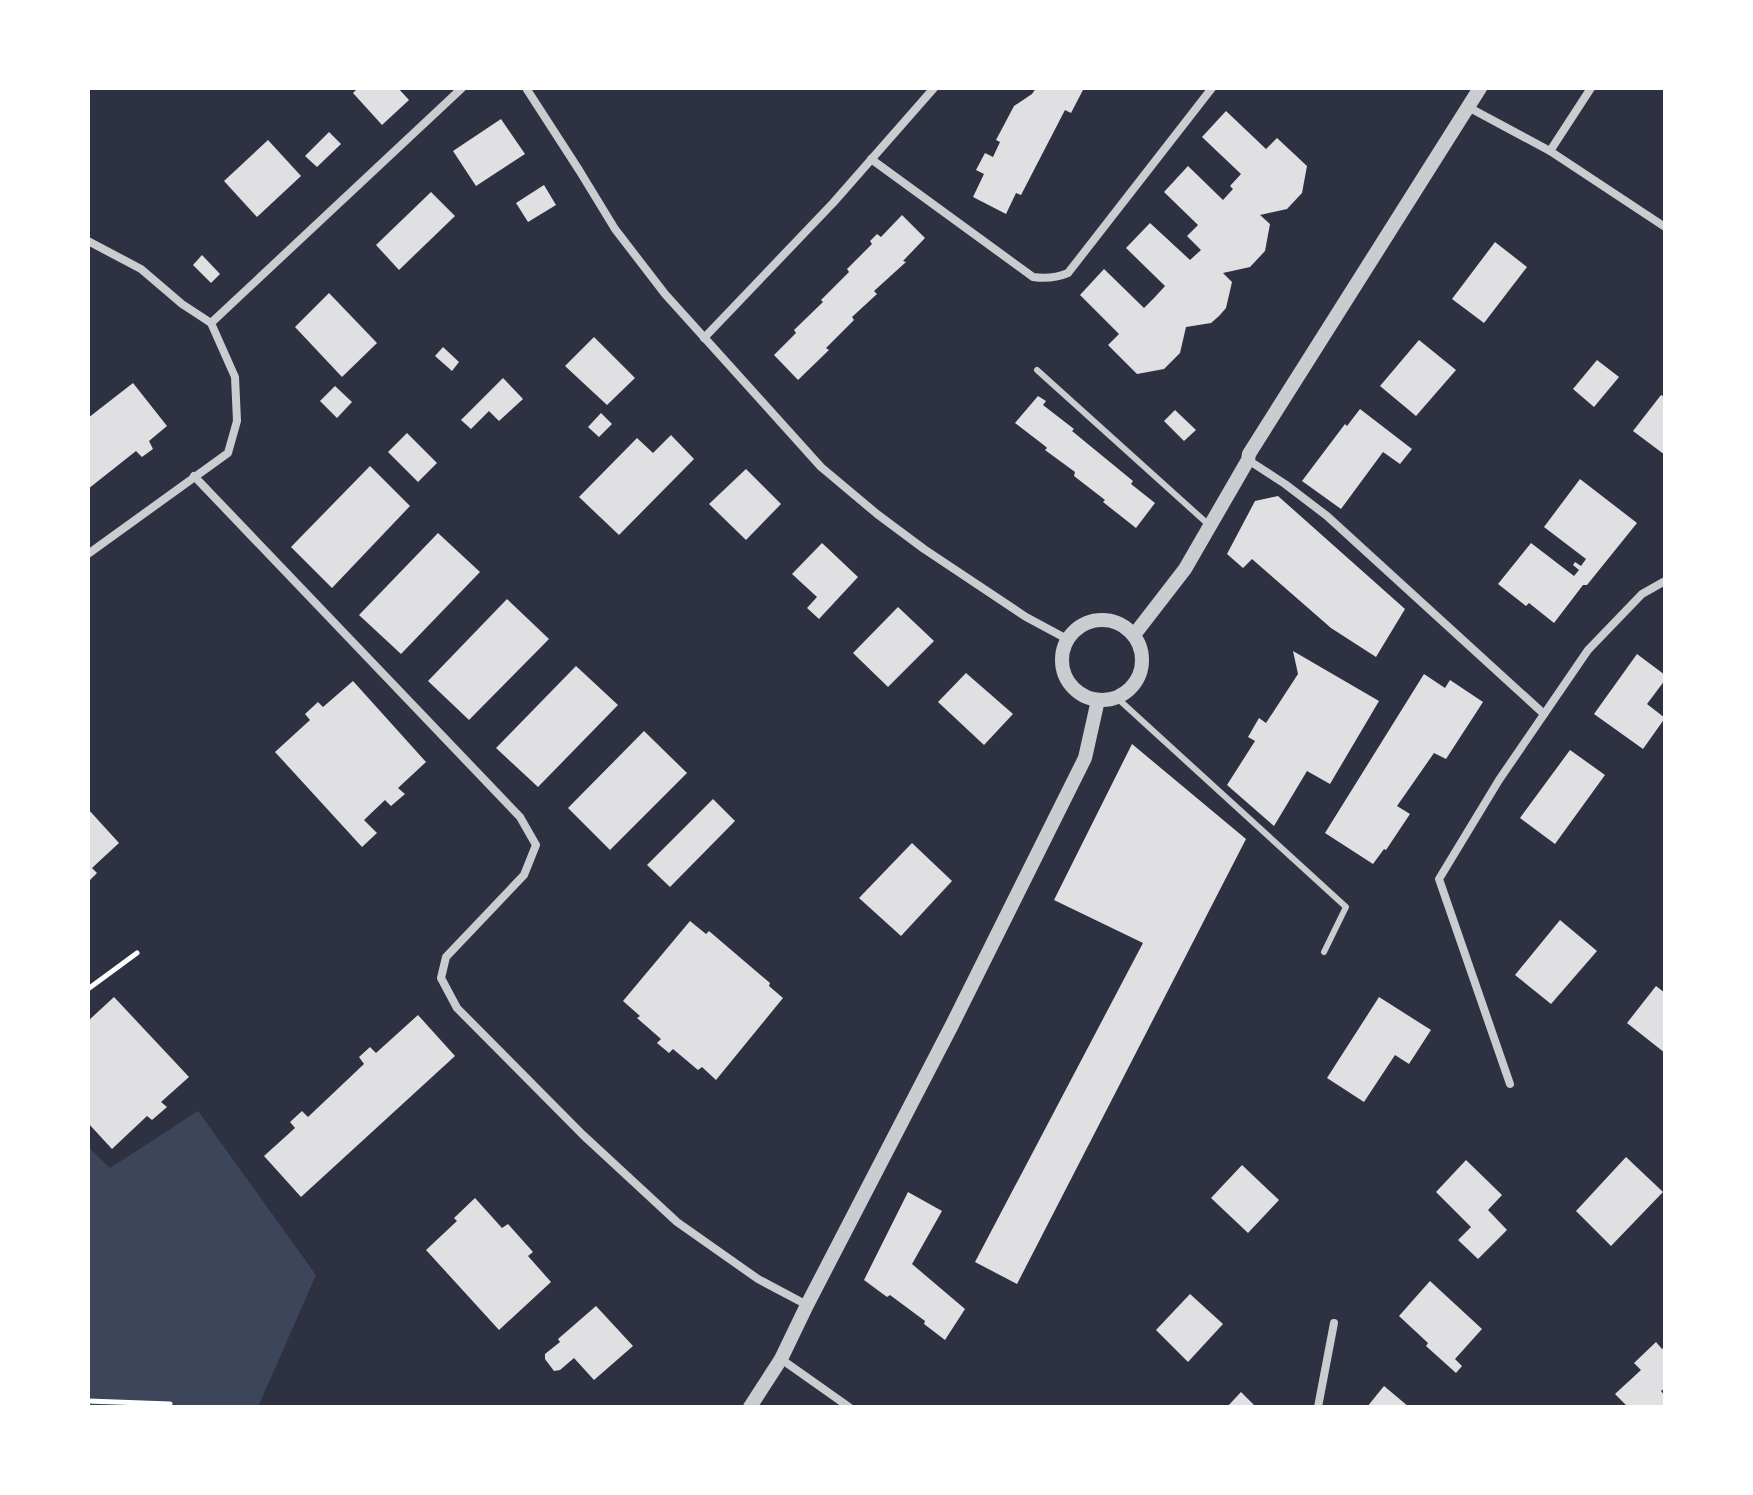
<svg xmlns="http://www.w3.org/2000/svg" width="1753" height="1495" viewBox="0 0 1753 1495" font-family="Roboto,sans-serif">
  <rect width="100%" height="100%" fill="#2d3142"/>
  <!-- green -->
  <polygon fill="#3c4559" points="198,1111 316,1275 258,1407 88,1407 88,1147 110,1168"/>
  <!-- building -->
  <g fill="#e0e0e3">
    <polygon points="358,88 398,88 409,100 382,125 353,93"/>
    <polygon points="1036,88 1084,88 1071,113 1065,110 1021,195 1016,193 1006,214 973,197 984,174 976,170 985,153 993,157 1000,142 996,140 1014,106 1032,94"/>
    <polygon points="1226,111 1266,149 1277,138 1307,166 1302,193 1287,209 1260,215 1270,224 1265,251 1250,267 1223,273 1232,282 1226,308 1219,316 1211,323 1186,327 1180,353 1164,369 1137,374 1108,345 1119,334 1080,295 1104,269 1144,308 1155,297 1165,286 1126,248 1150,223 1190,260 1201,250 1187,236 1198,225 1164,192 1188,166 1223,200 1233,189 1230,186 1241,174 1202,137"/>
    <polygon points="501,119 525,154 476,186 453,151"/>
    <polygon points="329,132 341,144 317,167 305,156"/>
    <polygon points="268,140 301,176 257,217 224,181"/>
    <polygon points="544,185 556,205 528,222 516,203"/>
    <polygon points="431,192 455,216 399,270 376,245"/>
    <polygon points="902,215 925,238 903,261 906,262 874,291 877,294 852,317 854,320 826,348 829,350 798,380 774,355 796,333 794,330 823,302 821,300 849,272 847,269 872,244 870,241 877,234 881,237"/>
    <polygon points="1495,242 1527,267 1484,323 1452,299"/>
    <polygon points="202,255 220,274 211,283 193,265"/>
    <polygon points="329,293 377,343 342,377 295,327"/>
    <polygon points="594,337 635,378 607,405 565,366"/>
    <polygon points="1419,340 1456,370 1416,416 1380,386"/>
    <polygon points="443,347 459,362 452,371 435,356"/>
    <polygon points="1597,360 1619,377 1594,407 1573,389"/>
    <polygon points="503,378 523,399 499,421 489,411 471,429 461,420"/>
    <polygon points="133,383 167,426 149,441 153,449 142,457 136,451 88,489 88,418"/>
    <polygon points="335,386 352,402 337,418 320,401"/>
    <polygon points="1661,395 1665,397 1665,455 1633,431"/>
    <polygon points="1038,396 1046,401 1043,405 1074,429 1072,431 1133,481 1131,484 1155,503 1136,528 1103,502 1105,500 1074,476 1075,472 1045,450 1047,448 1045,446 1015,423"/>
    <polygon points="1360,409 1412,449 1400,464 1383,452 1341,509 1302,481 1345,424 1347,426"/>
    <polygon points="1175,410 1196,430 1184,441 1164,421"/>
    <polygon points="601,413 612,424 599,437 588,427"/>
    <polygon points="407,433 437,463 418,482 388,452"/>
    <polygon points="671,435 694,459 619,535 579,497 637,438 653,453"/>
    <polygon points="370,466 410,506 332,588 291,547"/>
    <polygon points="746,469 781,504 746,540 709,504"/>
    <polygon points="1580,479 1637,523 1587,585 1583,585 1554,623 1529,603 1526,606 1498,584 1531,543 1574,576 1579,570 1573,565 1575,562 1581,566 1586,559 1544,527"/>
    <polygon points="1278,496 1405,609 1376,657 1331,628 1252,559 1243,568 1227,554 1255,501"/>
    <polygon points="438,533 480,572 401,654 359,615"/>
    <polygon points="822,543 858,577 819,619 807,608 817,597 792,574"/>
    <polygon points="507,599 549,639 469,720 428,681"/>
    <polygon points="898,607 934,641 888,687 853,653"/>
    <polygon points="1293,651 1379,701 1330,784 1307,771 1274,826 1227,785 1255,741 1248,737 1259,718 1266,723 1298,674"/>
    <polygon points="1637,654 1665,675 1665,680 1647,704 1665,718 1643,749 1594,714"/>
    <polygon points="576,666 618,705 538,787 496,748"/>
    <polygon points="966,673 1013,714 984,745 938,702"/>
    <polygon points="1424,674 1445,688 1450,680 1483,702 1446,759 1434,753 1397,806 1410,814 1386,850 1384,849 1373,864 1325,833"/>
    <polygon points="353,681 426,762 398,788 405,794 391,806 385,800 364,820 377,833 362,847 275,752 310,720 305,714 318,702 323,707"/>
    <polygon points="644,731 687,773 610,850 568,808"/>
    <polygon points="1132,744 1246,839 1017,1284 975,1262 1143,943 1054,900"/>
    <polygon points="1570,750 1605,775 1555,844 1520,818"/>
    <polygon points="713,799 735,821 670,887 647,865"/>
    <polygon points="88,809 119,843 92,868 97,873 88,882"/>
    <polygon points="912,843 952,881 901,936 859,898"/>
    <polygon points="1560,920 1597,951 1551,1004 1515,975"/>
    <polygon points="690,921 706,934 709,931 770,983 769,986 783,998 716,1080 702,1067 698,1070 673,1049 669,1053 657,1043 661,1039 637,1018 640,1016 623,1001"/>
    <polygon points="1656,986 1665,993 1665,1053 1627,1023"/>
    <polygon points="114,997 189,1077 161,1102 167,1107 152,1120 147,1116 112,1149 88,1123 88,1021"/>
    <polygon points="1379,997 1431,1030 1409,1064 1395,1055 1364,1102 1327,1078"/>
    <polygon points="418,1015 455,1056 301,1197 264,1156 295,1128 290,1122 302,1111 308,1117 364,1064 359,1057 370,1047 376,1053"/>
    <polygon points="1626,1157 1663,1192 1611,1246 1576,1211"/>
    <polygon points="1466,1160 1502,1195 1488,1210 1507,1230 1478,1259 1458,1240 1471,1227 1436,1192"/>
    <polygon points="1242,1165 1279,1200 1248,1233 1211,1198"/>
    <polygon points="908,1192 942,1211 912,1264 965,1309 945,1340 924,1324 925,1321 890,1295 887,1297 864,1280"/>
    <polygon points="475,1198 502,1228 508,1224 533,1252 528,1256 551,1282 499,1330 426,1250 457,1221 454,1218"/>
    <polygon points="1430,1281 1482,1329 1455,1359 1462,1366 1456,1373 1426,1346 1428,1343 1399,1316"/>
    <polygon points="1190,1294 1223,1324 1188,1362 1156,1330"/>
    <polygon points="596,1306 633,1346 594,1380 574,1358 560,1370 554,1371 545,1359 545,1354 560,1342 558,1339"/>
    <polygon points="1656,1342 1662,1349 1665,1346 1665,1388 1661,1391 1665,1396 1665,1407 1628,1407 1615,1394 1641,1370 1634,1363"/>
    <polygon points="1384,1386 1409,1407 1367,1407"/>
    <polygon points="1241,1392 1256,1407 1227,1407"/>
  </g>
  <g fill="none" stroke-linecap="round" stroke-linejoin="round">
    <!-- path -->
    <g stroke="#fff" stroke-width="5">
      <polyline points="88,989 137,953"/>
      <polyline points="88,1401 170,1404"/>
    </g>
    <!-- service -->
    <g stroke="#caccd0" stroke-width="6">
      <polyline points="1037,370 1209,525"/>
      <polyline points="1116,697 1346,907 1324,952"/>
    </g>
    <!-- minor -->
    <g stroke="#caccd0" stroke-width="8">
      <polyline points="526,88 579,170 615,229 665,294 821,467 877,514 924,549 1026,617 1067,639"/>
      <polyline points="1468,107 1550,151 1665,227"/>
      <polyline points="1550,151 1591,88"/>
      <path d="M871,159L1033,277C1046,279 1056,278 1068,273L1212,88"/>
      <polyline points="88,241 141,269 182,304 211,323"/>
      <polyline points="704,338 833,203 934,88"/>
      <polyline points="1248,460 1285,484 1327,516 1544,714"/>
      <polyline points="194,476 520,817 536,845 524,875 446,957 441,978 457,1008 583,1135 677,1222 758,1279 807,1305"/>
      <polyline points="88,554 228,453 237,421 235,377 211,323 462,88"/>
      <polyline points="1510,1084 1439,879 1499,780 1588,650 1642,594 1665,581"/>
      <polyline points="781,1359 849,1407"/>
      <polyline points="1318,1407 1334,1323"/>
    </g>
    <!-- tertiary -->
    <g stroke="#caccd0" stroke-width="14">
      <circle cx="1102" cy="660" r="40"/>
      <polyline points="1134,635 1185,569 1248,460 1249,454 1480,88"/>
      <polyline points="750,1407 781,1359 807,1305 952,1025 1085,758 1098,700"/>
    </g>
  </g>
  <!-- border -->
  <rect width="1753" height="1495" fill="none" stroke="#ffffff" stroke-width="180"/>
</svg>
